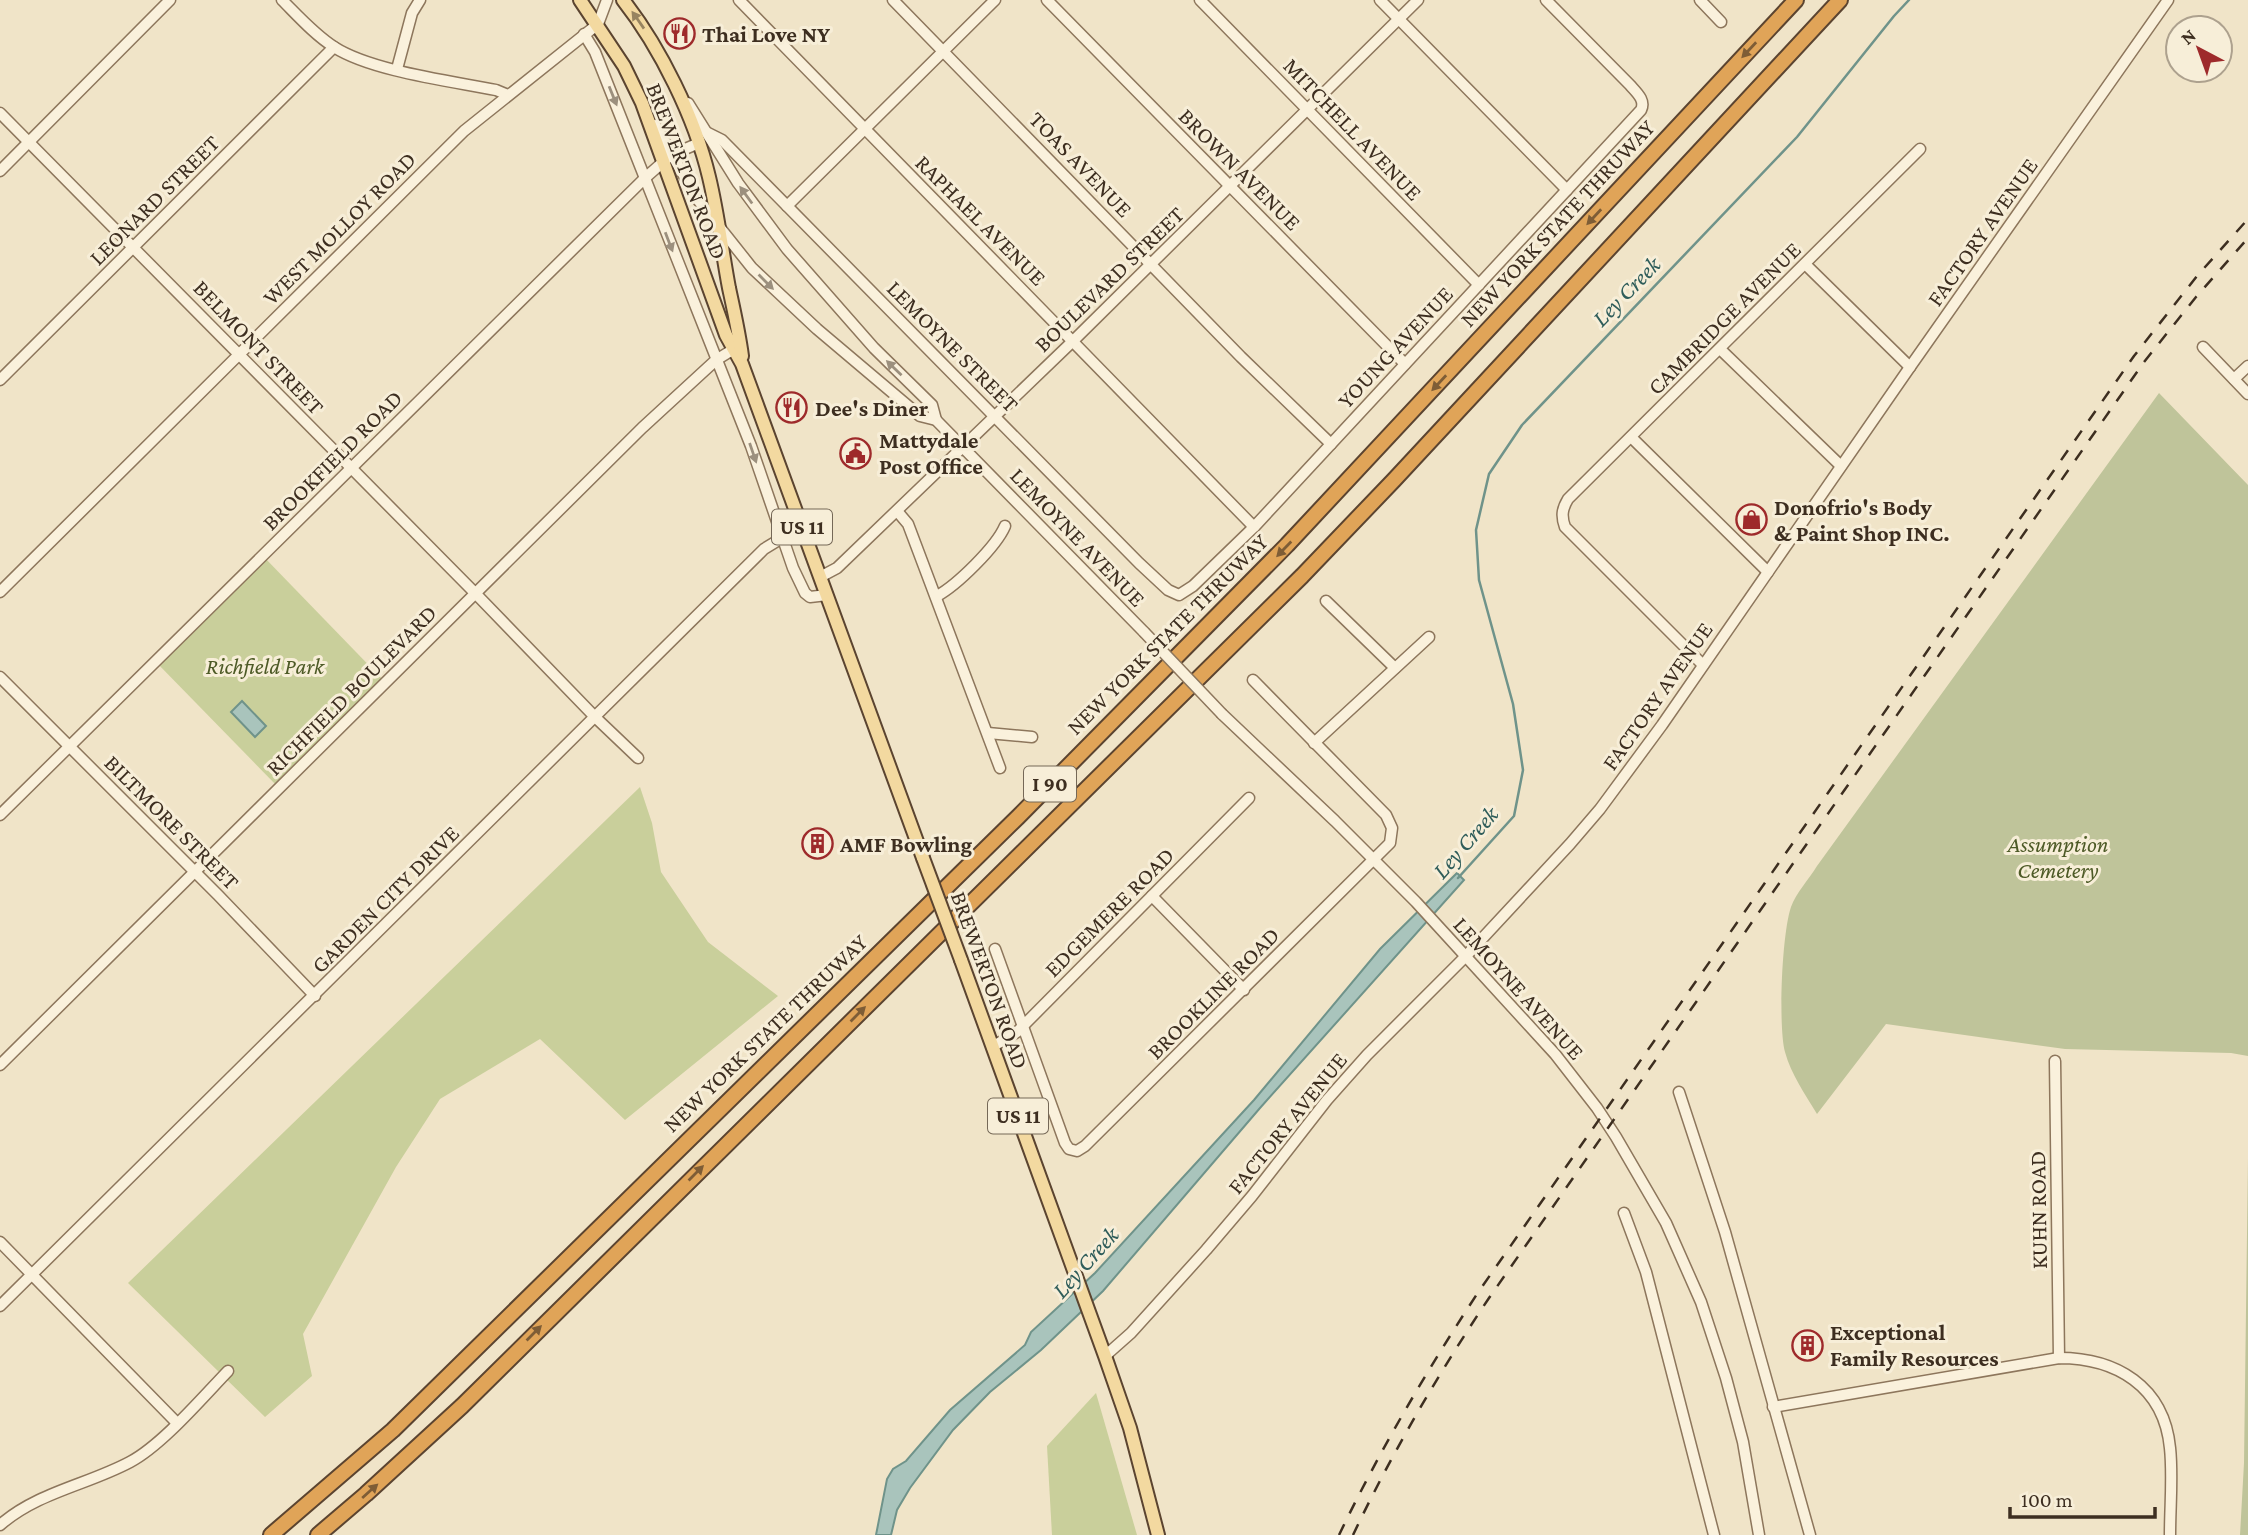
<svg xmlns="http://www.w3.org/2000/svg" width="2248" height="1535" viewBox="0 0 2248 1535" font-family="'Crimson Pro',serif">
  <rect width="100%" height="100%" fill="#f0e4c8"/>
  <!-- green -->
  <g fill="#c9cf9b">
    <polygon points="262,555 386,683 279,788 155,661"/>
    <polygon points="640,787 652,823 661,872 708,942 778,996 625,1120 540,1039 440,1099 396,1167 303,1334 312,1376 265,1417 128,1283"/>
    <polygon points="1096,1393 1137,1535 1052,1535 1047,1446"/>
  </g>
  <!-- cemetery -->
  <g fill="#bfc49a">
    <path d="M2159,393L2248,485V1056L2231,1053L2065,1049L1886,1024L1817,1114C1805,1094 1791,1074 1785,1052C1778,1026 1782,933 1791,907C1796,893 1809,879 1817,866Z"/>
    <polygon points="2248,1158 2248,1535 2240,1535 2244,1463"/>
  </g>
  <!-- water -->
  <g fill="#a9c4bc" stroke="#6f938a" stroke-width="2">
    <polygon points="242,701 266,726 255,737 231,712"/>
    <polygon points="1457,873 1464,880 1260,1108 1103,1291 1041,1350 990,1392 953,1430 910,1488 897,1510 891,1535 876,1535 887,1479 893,1469 906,1461 950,1410 1025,1345 1031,1332 1095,1273 1254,1100 1380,949"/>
  </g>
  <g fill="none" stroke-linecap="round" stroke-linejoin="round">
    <!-- stream -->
    <polyline stroke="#6f938a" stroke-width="2.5" points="1458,878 1514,816 1523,770 1513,704 1479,580 1476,530 1489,474 1522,425 1797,137 1894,16 1909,0"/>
    <defs>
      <g id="minor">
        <path d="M282,0C298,16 315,35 334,47C371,71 451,81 496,90L508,95"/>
        <polyline points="739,0 1254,527"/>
        <polyline points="893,0 1241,357 1331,444"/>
        <polyline points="1047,0 1405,364"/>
        <polyline points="1200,0 1479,285"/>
        <polyline points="1380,0 1567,190"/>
        <polyline points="1700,0 1721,22"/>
        <polyline points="584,34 595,52 751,446 793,568 805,593 810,597 827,595"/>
        <polyline points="397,69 412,13 420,0"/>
        <polyline points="688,103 738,183 787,249 874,348 932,405 936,420"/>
        <polyline points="0,113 476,594 596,718 638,758"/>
        <polyline points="655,125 698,200 752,268 817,329 920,416 936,420 1144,632"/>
        <path d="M708,133L722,140L1139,563L1168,590L1179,595L1193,586L1254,527L1641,110C1646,100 1636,92 1630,85L1546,0"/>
        <polyline points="0,171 170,0"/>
        <polyline points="787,206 995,0"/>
        <polyline points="1805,264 1910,367"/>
        <polyline points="2203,347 2248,394"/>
        <polyline points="1720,349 1841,466"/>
        <polyline points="2234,379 2248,366"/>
        <polyline points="0,380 334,47"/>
        <polyline points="1631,437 1768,572"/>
        <polyline points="897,511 908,524 1000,768"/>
        <polyline points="820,577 837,568 1073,341 1418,0"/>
        <polyline points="0,592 464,131 598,24 607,0"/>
        <path d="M937,596C957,585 996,547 1005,526"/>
        <polyline points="1326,601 1395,668"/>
        <path d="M1703,665L1565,527C1561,516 1562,509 1568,499L1920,149"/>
        <polyline points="0,677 218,895 315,996"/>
        <polyline points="1222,714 1335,821 1416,902 1555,1054 1597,1108 1616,1137 1666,1223 1701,1302 1726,1378 1743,1442 1759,1535"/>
        <polyline points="988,733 1032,737"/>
        <polyline points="1314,743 1429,637"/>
        <polyline points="0,815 645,178 671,155 699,143"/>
        <polyline points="1152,896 1244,990"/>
        <polyline points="995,949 1065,1143 1069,1149 1077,1151 1085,1146 1390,843 1392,828 1386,815 1253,680"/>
        <polyline points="992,1047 1017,1032 1249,798"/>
        <polyline points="2055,1061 2059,1358"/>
        <polyline points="0,1065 642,428 716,360 734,349"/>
        <polyline points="1679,1092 1725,1232 1810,1535"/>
        <polyline points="1624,1213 1646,1272 1714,1535"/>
        <polyline points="0,1242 177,1423"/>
        <polyline points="0,1306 764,549 782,538 804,533"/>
        <polyline points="1105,1356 1131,1333 1206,1250 1252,1196 1327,1100 1367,1055 1465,957 1570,844 1600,809 1662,725 1910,367 2168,0"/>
        <path d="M1773,1407L2059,1358C2116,1358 2164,1386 2170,1448C2173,1476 2170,1506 2170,1535"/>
        <path d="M0,1525C38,1492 87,1485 130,1462C162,1445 202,1398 228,1371"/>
      </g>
      <g id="major">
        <polyline points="580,0 624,66 642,103 726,335 742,364 923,858"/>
        <path d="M623,0C660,47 695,118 709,177C718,214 722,251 729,288C734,311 739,333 742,356"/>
        <polyline points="961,960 1105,1356 1130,1428 1158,1535"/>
      </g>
      <g id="highway">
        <polyline points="271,1535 393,1430 1018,817 1287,545 1796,0"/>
        <polyline points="318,1535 366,1494 462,1406 1302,576 1394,480 1840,0"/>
      </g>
    </defs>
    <!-- minor casing -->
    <use href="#minor" stroke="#8d765c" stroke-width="13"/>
    <!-- major casing -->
    <use href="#major" stroke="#5b4430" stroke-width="16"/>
    <!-- highway casing -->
    <use href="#highway" stroke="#5b4430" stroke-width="18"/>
    <!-- minor -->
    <use href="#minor" stroke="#faf1dc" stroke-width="10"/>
    <!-- major -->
    <use href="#major" stroke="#f3d9a0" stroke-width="12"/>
    <!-- highway -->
    <use href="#highway" stroke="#e0a458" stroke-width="14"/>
    <!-- rail -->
    <g stroke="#3d2e20" stroke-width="2.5" stroke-dasharray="12 12" stroke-linecap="butt">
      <path d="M1339,1535C1380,1450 1427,1370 1479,1291L2134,356L2197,276L2248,219"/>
      <path d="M1353,1535C1392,1453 1438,1374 1489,1298L2144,362L2196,297L2248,238"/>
    </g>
    <defs>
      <polyline id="minor-bridge" points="1144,632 1222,714"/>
      <polyline id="major-bridge" points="923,858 961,960"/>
    </defs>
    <!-- minor-bridge casing -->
    <use href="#minor-bridge" stroke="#8d765c" stroke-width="13" stroke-linecap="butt"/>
    <!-- major-bridge casing -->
    <use href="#major-bridge" stroke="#5b4430" stroke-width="16" stroke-linecap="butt"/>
    <!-- minor-bridge -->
    <use href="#minor-bridge" stroke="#faf1dc" stroke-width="10"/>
    <!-- major-bridge -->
    <use href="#major-bridge" stroke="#f3d9a0" stroke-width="12"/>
  </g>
  <!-- one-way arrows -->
  <defs><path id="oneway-solid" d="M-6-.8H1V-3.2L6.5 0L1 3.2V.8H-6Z" transform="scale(1.75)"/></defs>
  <use fill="#988460" href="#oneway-solid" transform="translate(638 20) rotate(-125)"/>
  <g fill="#7e5d36">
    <use href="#oneway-solid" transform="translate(1749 50) rotate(133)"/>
    <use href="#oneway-solid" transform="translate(1594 217) rotate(133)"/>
    <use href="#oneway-solid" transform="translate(1439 383) rotate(133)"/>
    <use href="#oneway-solid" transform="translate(1284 549) rotate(134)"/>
    <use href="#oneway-solid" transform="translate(858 1014) rotate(-45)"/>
    <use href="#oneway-solid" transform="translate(696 1173) rotate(-45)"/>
    <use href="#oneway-solid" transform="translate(534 1333) rotate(-45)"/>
    <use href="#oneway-solid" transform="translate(370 1491) rotate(-42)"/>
  </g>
  <g fill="#9c907e">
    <use href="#oneway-solid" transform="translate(613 96) rotate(68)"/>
    <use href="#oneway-solid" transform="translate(746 195) rotate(-126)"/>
    <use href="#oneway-solid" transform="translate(669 242) rotate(69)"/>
    <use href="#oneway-solid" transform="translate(766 282) rotate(45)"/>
    <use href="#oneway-solid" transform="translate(894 368) rotate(-136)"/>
    <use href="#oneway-solid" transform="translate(753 453) rotate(71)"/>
  </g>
  <!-- icons -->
  <defs>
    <symbol id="restaurant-ring" viewBox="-11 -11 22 22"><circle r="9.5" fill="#f7eed8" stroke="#9e2a2b" stroke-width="1.5"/><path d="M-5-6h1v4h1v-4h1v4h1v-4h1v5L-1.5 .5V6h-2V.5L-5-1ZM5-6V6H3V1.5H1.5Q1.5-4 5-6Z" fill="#9e2a2b"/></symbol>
    <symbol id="civic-ring" viewBox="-11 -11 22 22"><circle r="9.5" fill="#f7eed8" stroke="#9e2a2b" stroke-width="1.5"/><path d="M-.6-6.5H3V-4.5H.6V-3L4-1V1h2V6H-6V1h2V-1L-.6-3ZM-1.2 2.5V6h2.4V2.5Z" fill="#9e2a2b"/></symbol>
    <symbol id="shop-ring" viewBox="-11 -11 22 22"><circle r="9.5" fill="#f7eed8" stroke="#9e2a2b" stroke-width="1.5"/><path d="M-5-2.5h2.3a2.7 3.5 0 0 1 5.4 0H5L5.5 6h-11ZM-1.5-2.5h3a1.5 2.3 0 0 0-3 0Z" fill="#9e2a2b"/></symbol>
    <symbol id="building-ring" viewBox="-11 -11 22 22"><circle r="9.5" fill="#f7eed8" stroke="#9e2a2b" stroke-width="1.5"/><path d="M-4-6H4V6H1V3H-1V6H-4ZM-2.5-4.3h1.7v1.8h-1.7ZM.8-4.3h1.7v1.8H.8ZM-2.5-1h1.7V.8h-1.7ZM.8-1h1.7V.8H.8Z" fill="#9e2a2b"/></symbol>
  </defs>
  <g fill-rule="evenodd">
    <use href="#restaurant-ring" x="662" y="16" width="35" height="35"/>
    <use href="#restaurant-ring" x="774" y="390" width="35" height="35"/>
    <use href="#civic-ring" x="838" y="436" width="35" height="35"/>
    <use href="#shop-ring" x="1734" y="502" width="35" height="35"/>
    <use href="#building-ring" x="800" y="826" width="35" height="35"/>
    <use href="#building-ring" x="1790" y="1328" width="35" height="35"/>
  </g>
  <g text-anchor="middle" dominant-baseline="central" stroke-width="6" stroke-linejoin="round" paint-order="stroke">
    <!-- shield labels -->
    <g fill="#f7eed8" stroke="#756857" stroke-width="2">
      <rect x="772" y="509.5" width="60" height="35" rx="5"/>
      <rect x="1024" y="766.5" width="52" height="35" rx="5"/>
      <rect x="988" y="1098.5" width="60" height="35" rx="5"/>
    </g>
    <g font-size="21" font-weight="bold" fill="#3d2e20">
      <text x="802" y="527">US 11</text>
      <text x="1050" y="784">I 90</text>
      <text x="1018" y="1116">US 11</text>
    </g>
    <!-- poi labels -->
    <g font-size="23" font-weight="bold" fill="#3d2e20" stroke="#f7eed8" text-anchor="start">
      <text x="702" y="34">Thai Love NY</text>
      <text x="815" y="408">Dee's Diner</text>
      <text x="879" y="440">Mattydale<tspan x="879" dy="26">Post Office</tspan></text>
      <text x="1774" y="507">Donofrio's Body<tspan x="1774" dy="26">&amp; Paint Shop INC.</tspan></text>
      <text x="840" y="844">AMF Bowling</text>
      <text x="1830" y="1332">Exceptional<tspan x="1830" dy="26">Family Resources</tspan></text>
    </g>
    <!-- street labels -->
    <g font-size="23" fill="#3d2e20" stroke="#f7eed8">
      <text transform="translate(1353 129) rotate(46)">MITCHELL AVENUE</text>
      <text transform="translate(1081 164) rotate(46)">TOAS AVENUE</text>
      <text transform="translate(1240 169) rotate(45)">BROWN AVENUE</text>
      <text transform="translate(687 171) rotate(69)">BREWERTON ROAD</text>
      <text transform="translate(154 200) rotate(-45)">LEONARD STREET</text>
      <text transform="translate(981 220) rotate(45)">RAPHAEL AVENUE</text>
      <text transform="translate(1557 223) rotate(-47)">NEW YORK STATE THRUWAY</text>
      <text transform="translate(339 228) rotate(-45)">WEST MOLLOY ROAD</text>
      <text transform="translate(1982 232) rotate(-55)">FACTORY AVENUE</text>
      <text transform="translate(1109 279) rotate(-44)">BOULEVARD STREET</text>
      <text transform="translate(1724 318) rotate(-45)">CAMBRIDGE AVENUE</text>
      <text transform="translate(953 346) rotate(45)">LEMOYNE STREET</text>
      <text transform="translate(259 347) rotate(46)">BELMONT STREET</text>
      <text transform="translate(1395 347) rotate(-47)">YOUNG AVENUE</text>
      <text transform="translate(332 460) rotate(-45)">BROOKFIELD ROAD</text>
      <text transform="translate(1078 537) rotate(46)">LEMOYNE AVENUE</text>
      <text transform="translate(1167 634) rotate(-45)">NEW YORK STATE THRUWAY</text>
      <text transform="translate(351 690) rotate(-45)">RICHFIELD BOULEVARD</text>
      <text transform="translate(1657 696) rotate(-55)">FACTORY AVENUE</text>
      <text transform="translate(172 822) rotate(45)">BILTMORE STREET</text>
      <text transform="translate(385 899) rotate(-45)">GARDEN CITY DRIVE</text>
      <text transform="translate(1109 912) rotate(-45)">EDGEMERE ROAD</text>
      <text transform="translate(990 980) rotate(70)">BREWERTON ROAD</text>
      <text transform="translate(1519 988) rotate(48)">LEMOYNE AVENUE</text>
      <text transform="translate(1213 993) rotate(-45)">BROOKLINE ROAD</text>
      <text transform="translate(765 1033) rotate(-44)">NEW YORK STATE THRUWAY</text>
      <text transform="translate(1287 1123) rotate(-51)">FACTORY AVENUE</text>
      <text transform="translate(2038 1210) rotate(-91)">KUHN ROAD</text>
    </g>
    <!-- park labels -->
    <g font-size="23" font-style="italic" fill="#4d5a26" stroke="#f7eed8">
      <text x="265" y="666">Richfield Park</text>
      <text x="2058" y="844">Assumption<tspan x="2058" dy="26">Cemetery</tspan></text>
    </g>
    <!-- water labels -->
    <g font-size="24" font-style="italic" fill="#2f5d5a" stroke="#f7eed8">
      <text transform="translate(1626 291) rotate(-46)">Ley Creek</text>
      <text transform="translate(1465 842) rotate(-49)">Ley Creek</text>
      <text transform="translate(1085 1262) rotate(-48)">Ley Creek</text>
    </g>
  </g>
  <!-- north arrow -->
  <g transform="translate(2199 49) rotate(319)"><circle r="33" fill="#f7eed8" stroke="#ada18e" stroke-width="2"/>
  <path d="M0-5L12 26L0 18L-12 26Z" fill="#9e2a2b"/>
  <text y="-10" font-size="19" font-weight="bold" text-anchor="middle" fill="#3d2e20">N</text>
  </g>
  <!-- scale -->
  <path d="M2010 1507v10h145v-10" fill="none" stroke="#3d2e20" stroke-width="3.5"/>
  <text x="2021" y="1507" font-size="21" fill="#3d2e20" stroke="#f7eed8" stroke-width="5" paint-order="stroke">100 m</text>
</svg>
